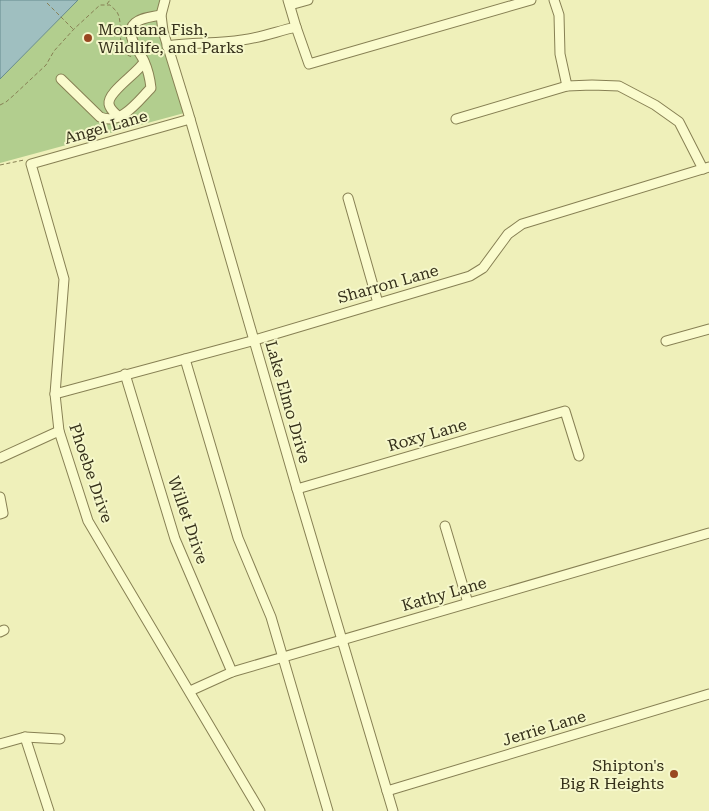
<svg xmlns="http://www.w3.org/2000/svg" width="709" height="811" viewBox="0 0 709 811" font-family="'Roboto Serif',serif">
  <rect width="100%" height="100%" fill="#eff0ba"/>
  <!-- green -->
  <polygon fill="#b2ce8e" points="78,0 165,0 161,15 188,112 0,163 0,79"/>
  <!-- water -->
  <polygon fill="#9fbfc0" stroke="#668b8d" points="0,0 78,0 0,79"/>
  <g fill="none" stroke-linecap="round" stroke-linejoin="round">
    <defs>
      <g id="minor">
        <polyline points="165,0 161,15 163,31 188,112 297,489 393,811"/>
        <polyline points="288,0 296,27 309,64 531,0"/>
        <polyline points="554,0 559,15 560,54 567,86"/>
        <polyline points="290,5 308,0"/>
        <path d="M167,46C192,42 217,44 242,40C260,38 278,31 296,27"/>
        <path d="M61,79L100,117C121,126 138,101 151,88C150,79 148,70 144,61C140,52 123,33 135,23C142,17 152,17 161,15"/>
        <path d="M119,117C115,113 110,110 109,104C107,92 138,73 144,62"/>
        <polyline points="190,119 31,164 64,279 55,394 59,431 88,521 260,811"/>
        <polyline points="456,119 567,86 592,85 619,86 655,105 679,122 703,169"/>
        <polyline points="348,198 378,303"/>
        <polyline points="666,341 709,329"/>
        <polyline points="185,359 238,538 271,617 328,811"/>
        <polyline points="125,374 175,539 232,672"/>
        <polyline points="55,394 255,340 470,276 483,268 508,234 522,224 709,167"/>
        <polyline points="0,458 59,431"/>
        <polyline points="297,489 565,411 579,456"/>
        <polyline points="0,497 3,513 0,514"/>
        <polyline points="445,526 468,603"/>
        <polyline points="0,632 4,630"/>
        <polyline points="190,691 232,672 709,533"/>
        <polyline points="25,737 49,811"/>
        <polyline points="0,744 25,737 60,739"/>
        <polyline points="387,791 709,694"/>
      </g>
    </defs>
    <!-- minor casing -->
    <use href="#minor" stroke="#878054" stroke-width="11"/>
    <!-- path -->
    <g stroke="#878054" stroke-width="1" stroke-dasharray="4 2.5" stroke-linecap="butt">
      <polyline points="47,3 73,29"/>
      <polyline points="107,4 110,0"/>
      <path d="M0,105L6,102L14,95L46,65L54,51L74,29L100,5H110C113,8 117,11 118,14C124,27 114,54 133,57"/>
      <polyline points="0,165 24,160"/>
    </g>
    <!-- minor -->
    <use href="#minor" stroke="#fafbcd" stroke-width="9"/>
  </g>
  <!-- markers -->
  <g fill="#994721" stroke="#f5f7ca" stroke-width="2">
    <circle cx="88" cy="38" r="5"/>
    <circle cx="674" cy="774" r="5"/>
  </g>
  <g text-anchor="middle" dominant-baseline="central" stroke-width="4" stroke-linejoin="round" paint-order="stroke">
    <!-- poi labels -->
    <g font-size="16" fill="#35301a" stroke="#f5f7ca" text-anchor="start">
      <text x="98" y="29">Montana Fish,<tspan x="98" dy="18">Wildlife, and Parks</tspan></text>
      <text x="664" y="765" text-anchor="end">Shipton's<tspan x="664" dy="18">Big R Heights</tspan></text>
    </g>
    <!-- street labels -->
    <g font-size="16" fill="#35301a" stroke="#f5f7ca">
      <text transform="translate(106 127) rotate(-16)">Angel Lane</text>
      <text transform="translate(388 284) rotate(-16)">Sharron Lane</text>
      <text transform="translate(288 402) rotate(74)">Lake Elmo Drive</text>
      <text transform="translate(427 435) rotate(-16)">Roxy Lane</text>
      <text transform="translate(91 473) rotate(71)">Phoebe Drive</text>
      <text transform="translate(188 520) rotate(71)">Willet Drive</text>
      <text transform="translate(444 594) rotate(-16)">Kathy Lane</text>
      <text transform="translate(544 728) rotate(-17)">Jerrie Lane</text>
    </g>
  </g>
</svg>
